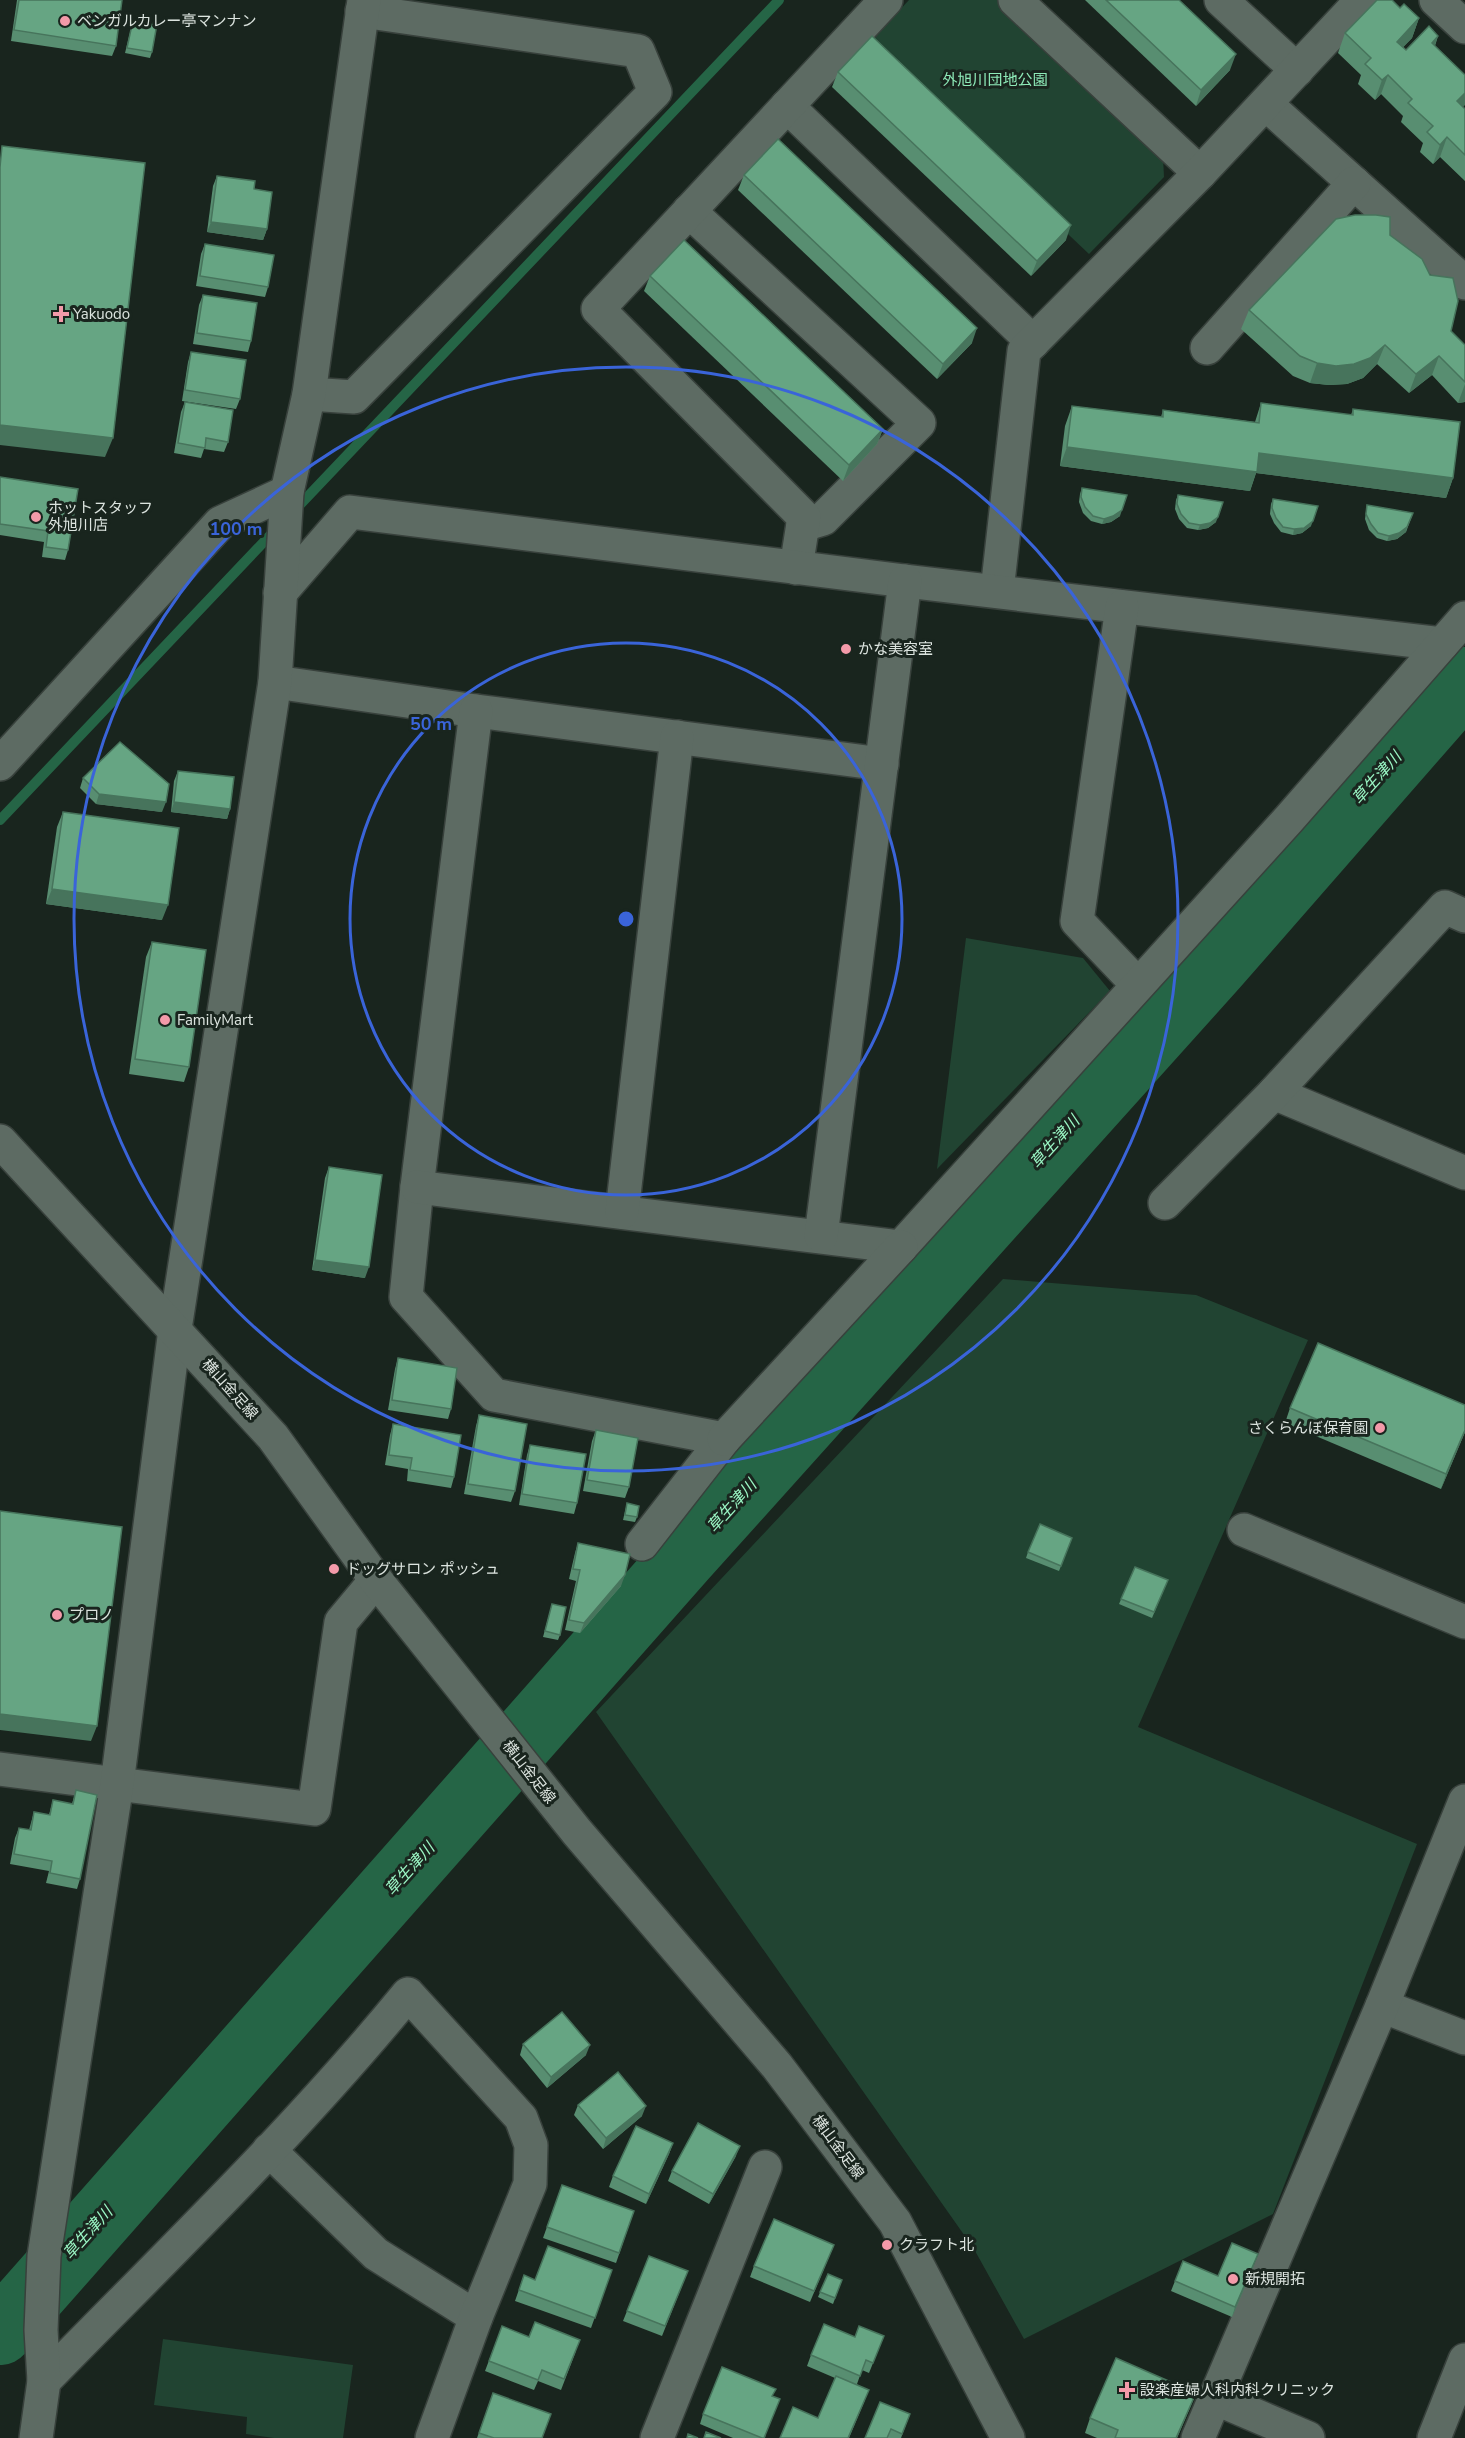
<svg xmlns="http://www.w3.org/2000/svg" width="1465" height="2438" viewBox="0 0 1465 2438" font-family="'Nunito Sans','Noto Sans JP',sans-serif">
  <rect width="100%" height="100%" fill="#19251e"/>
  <!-- green -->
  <g fill="#214432">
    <polygon points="909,0 999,0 1163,157 1164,177 1089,254 868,44"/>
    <polygon points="966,938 1083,958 1110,991 937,1169"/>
    <polygon points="1003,1279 1196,1295 1308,1340 1138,1727 1417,1844 1273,2214 1024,2339 974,2249 596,1712"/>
    <polygon points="163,2339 353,2365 343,2438 274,2438 246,2434 247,2417 154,2405"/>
  </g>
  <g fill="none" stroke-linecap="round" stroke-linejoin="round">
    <!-- stream -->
    <g stroke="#256546" stroke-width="10">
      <polyline points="294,511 779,0"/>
      <polyline points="0,820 277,528"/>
    </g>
    <!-- river -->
    <polyline stroke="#256546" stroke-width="66" points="0,2332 683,1558 1215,966 1465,680"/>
    <defs>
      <g id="minor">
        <polyline points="1015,0 1200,173"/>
        <polyline points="1221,0 1297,70"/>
        <polyline points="1436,0 1465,27"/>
        <polyline points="1266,104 1465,283"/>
        <polyline points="787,106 1033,342"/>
        <polyline points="689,211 919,423 823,519 803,525"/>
        <polyline points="1207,348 1354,183"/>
        <polyline points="309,394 354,397 655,92 638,51 362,11"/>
        <polyline points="796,568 804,517 598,309 886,0"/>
        <polyline points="997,591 1024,351 1200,173 1362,0"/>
        <polyline points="280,593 350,512 905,581 1442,644"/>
        <polyline points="1122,607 1077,921 1138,985"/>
        <polyline points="275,682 476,711 882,764"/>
        <polyline points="476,711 417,1187 406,1297 494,1395 724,1439 642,1544"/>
        <polyline points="0,764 220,523 287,492"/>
        <polyline points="1274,1093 1465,1173"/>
        <polyline points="417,1187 901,1247 1289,819 1465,618"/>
        <polyline points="1165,1203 1274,1093 1445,907 1465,916"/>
        <polyline points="622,1212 677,737"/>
        <polyline points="821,1236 905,581"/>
        <polyline points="724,1439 901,1247"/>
        <polyline points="1244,1530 1465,1622"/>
        <polyline points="0,1769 314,1809 341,1622 376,1580"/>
        <polyline points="1382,2006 1465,2038"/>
        <polyline points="269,2150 376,2254 476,2317"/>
        <path d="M44,2381C167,2255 296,2131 408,1994L521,2118L531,2145L530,2184L476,2317L432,2438"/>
        <polyline points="1215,2398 1308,2438"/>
        <polyline points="36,2438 44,2381 41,2330 44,2256 117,1784 175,1329 275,682 287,492 309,394 364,0"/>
        <polyline points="657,2438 765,2167"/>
        <polyline points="1198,2438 1382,2006 1465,1801"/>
        <polyline points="1434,2438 1465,2360"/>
      </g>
      <polyline id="tertiary" points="0,1141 273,1437 376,1580 577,1832 777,2066 895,2222 1008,2438"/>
    </defs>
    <!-- minor casing -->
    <use href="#minor" stroke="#38413c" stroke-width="36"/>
    <!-- tertiary casing -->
    <use href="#tertiary" stroke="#38413c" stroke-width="36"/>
    <!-- minor -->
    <use href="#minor" stroke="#5d6b63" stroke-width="33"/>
    <!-- tertiary -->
    <use href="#tertiary" stroke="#5d6b63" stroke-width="33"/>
  </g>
  <!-- wall -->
  <g fill="#588e71">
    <polygon points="17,0 122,0 116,46 112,56 11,41"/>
    <polygon points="1085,0 1179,0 1230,70 1196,106"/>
    <polygon points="1400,8 1419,18 1412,38 1403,47 1406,50 1438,36 1435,46 1463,107 1465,109 1465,181 1440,157 1433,164 1420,152 1423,143 1401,122 1403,116 1381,94 1375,100 1358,84 1361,75 1338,53 1345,33"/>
    <polygon points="133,20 152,52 150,58 125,53"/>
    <polygon points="838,72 1066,240 1031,276 832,87"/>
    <polygon points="744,175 972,343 937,379 738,190"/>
    <polygon points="217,176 254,189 267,229 263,240 207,232 213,186"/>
    <polygon points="1390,235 1451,331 1465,345 1465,402 1458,403 1432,375 1409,393 1377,364 1363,378 1347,384 1329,385 1310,383 1293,376 1241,329 1249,310"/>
    <polygon points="205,244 268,287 265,297 196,286 201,254"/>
    <polygon points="650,276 883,429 877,444 843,481 644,291"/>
    <polygon points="203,295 251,341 248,352 193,344 199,305"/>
    <polygon points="191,352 240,399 236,409 182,401 188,362"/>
    <polygon points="185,402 228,442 224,452 204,449 201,458 174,453 181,412"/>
    <polygon points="1261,403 1351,415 1353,409 1453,478 1446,498 1256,473 1250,491 1060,466 1065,426 1072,406 1161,417 1163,410 1255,422"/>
    <polygon points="0,477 68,550 65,560 42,557 44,542 0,535"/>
    <polygon points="1082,488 1120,516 1111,522 1102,524 1091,521 1083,513 1079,502 1080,494"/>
    <polygon points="1178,495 1216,522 1208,528 1198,530 1187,528 1179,519 1175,509 1176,500"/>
    <polygon points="1273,499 1311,526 1302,533 1293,535 1281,532 1274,523 1270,514 1271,504"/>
    <polygon points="1367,505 1413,513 1406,532 1397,539 1387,541 1377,538 1369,530 1365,519 1366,511"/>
    <polygon points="178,771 230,809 227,819 171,812 174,781"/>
    <polygon points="83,778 162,812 96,804 80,788"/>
    <polygon points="63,812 162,920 46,904 57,827"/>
    <polygon points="152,942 189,1067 184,1082 129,1074 146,957"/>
    <polygon points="329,1167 365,1278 312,1270 325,1178"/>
    <polygon points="398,1358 451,1409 448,1419 388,1410 395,1369"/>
    <polygon points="1465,1405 1465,1432 1441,1489 1285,1423 1290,1408"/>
    <polygon points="479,1415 515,1491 511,1502 464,1494 476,1426"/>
    <polygon points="393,1424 454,1477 451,1488 407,1481 408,1469 385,1465 390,1435"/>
    <polygon points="596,1430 629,1487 625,1498 583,1491 592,1441"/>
    <polygon points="530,1445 577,1503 574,1514 519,1505 527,1455"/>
    <polygon points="627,1503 637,1517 635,1522 623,1520"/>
    <polygon points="1072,1538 1059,1571 1026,1558 1028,1552"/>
    <polygon points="578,1543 621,1586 580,1633 565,1630 576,1581 569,1579 575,1553"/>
    <polygon points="1135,1567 1168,1580 1152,1618 1119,1604"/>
    <polygon points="552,1604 560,1635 558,1640 543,1637"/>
    <polygon points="76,1790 80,1879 77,1889 46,1883 49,1871 10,1864 15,1838 19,1828 29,1830 34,1812 49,1815 53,1800 72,1804"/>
    <polygon points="523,2044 586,2055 547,2088 520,2055"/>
    <polygon points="578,2105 642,2116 603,2149 574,2115"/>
    <polygon points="673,2143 669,2154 646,2204 609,2187 613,2176"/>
    <polygon points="736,2156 709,2204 668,2181 672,2171"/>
    <polygon points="562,2185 634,2211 616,2263 543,2238"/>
    <polygon points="834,2245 810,2302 750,2277 754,2266"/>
    <polygon points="649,2256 684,2281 662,2336 623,2321"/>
    <polygon points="1254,2265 1232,2317 1171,2291 1175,2281 1218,2276"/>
    <polygon points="612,2270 591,2328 515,2301 524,2275 535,2280"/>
    <polygon points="828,2274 842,2280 833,2304 818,2297"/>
    <polygon points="502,2326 529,2337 576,2351 561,2390 538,2381 534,2390 485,2371"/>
    <polygon points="884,2336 869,2373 862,2370 857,2384 865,2400 849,2438 780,2438 818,2418 835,2378 807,2366 811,2355 855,2337"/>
    <polygon points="493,2393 542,2438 477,2438"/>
    <polygon points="1196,2393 1177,2438 1097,2438 1085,2433 1090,2418"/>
    <polygon points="773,2396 765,2438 733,2438 700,2424 703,2414"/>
    <polygon points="910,2414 901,2438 865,2438"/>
  </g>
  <!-- shaded-wall -->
  <g fill="#47745c">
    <polygon points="1419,18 1412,38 1390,61 1397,42"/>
    <polygon points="1438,36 1431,56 1432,43"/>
    <polygon points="1236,54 1230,70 1196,106 1201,90"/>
    <polygon points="1388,75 1381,94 1375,100 1382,80"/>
    <polygon points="1465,93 1465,105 1450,121 1457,101"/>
    <polygon points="1447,137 1440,157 1433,164 1440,145"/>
    <polygon points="211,222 267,229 263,240 207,232"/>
    <polygon points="1071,225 1066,240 1031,276 1037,261"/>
    <polygon points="977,328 972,343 937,379 943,364"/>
    <polygon points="1385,345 1377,364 1363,378 1347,384 1329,385 1310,383 1317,363"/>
    <polygon points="1439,356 1432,375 1409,393 1416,374"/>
    <polygon points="1465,384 1465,402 1458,403"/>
    <polygon points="0,425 113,438 105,457 0,445"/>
    <polygon points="883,429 877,444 843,481 849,465"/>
    <polygon points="1067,447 1259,453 1453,478 1446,498 1256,473 1250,491 1060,466"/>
    <polygon points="1122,510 1120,516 1111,522 1102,524 1104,519"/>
    <polygon points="1218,517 1216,522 1208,528 1198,530 1200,525"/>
    <polygon points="1313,521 1311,526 1302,533 1293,535 1294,529"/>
    <polygon points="1407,527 1406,532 1397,539 1387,541 1389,536"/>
    <polygon points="99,794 166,802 162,812 96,804"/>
    <polygon points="174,802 230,809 227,819 171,812"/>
    <polygon points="52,889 168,905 162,920 46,904"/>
    <polygon points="315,1260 369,1267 365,1278 312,1270"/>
    <polygon points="1465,1430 1465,1432 1441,1489 1446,1474"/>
    <polygon points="625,1575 621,1586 580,1633 584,1623"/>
    <polygon points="0,1714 97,1726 91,1741 0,1730"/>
    <polygon points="590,2045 586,2055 547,2088 551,2077"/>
    <polygon points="646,2106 642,2116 603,2149 606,2138"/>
    <polygon points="673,2143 669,2154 646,2204 649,2194"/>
    <polygon points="740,2146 736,2156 709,2204 713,2194"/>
    <polygon points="1258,2254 1254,2265 1232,2317 1235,2307"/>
    <polygon points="1196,2393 1190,2408 1177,2438 1176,2438"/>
  </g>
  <!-- building -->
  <g fill="#66a583" stroke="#47745c" stroke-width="1.5">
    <polygon points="19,0 122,0 116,46 14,30"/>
    <polygon points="1106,0 1179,0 1236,54 1201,90"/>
    <polygon points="1377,0 1392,0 1400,8 1404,4 1419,18 1397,42 1406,50 1429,26 1438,36 1432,43 1465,75 1465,93 1457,101 1465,109 1465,155 1447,137 1440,145 1427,132 1433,126 1408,103 1412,99 1388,75 1382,80 1365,64 1371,58 1345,33"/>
    <polygon points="133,20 157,24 152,52 127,48"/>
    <polygon points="872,36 1071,225 1037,261 838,72"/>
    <polygon points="778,139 977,328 943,364 744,175"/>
    <polygon points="2,146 145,163 113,438 0,425 0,167"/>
    <polygon points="217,176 255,181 254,189 272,192 267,229 211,222"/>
    <polygon points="1355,215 1376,215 1390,217 1390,235 1422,259 1430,275 1453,278 1458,301 1451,331 1465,345 1465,382 1439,356 1416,374 1385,345 1370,358 1354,364 1336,366 1317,363 1300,356 1249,310 1336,219"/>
    <polygon points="684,240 883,429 849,465 650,276"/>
    <polygon points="205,244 274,255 268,287 200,276"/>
    <polygon points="203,295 257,303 251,341 197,333"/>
    <polygon points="191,352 246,360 240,399 185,390"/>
    <polygon points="185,402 233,410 228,442 206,438 205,448 178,443"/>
    <polygon points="1261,403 1353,415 1353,409 1460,422 1453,478 1259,453 1257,472 1067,447 1072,406 1163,417 1163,410 1259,423"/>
    <polygon points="0,477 78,489 68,550 46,547 48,531 0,524"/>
    <polygon points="1082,488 1127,495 1122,510 1113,516 1104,519 1093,516 1085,507 1081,497"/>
    <polygon points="1178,495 1223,502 1218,517 1210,523 1200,525 1189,523 1181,514 1177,504"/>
    <polygon points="1273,499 1318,506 1313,521 1304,528 1294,529 1283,527 1276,518 1272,508"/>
    <polygon points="1367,505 1413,513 1407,527 1399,533 1389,536 1378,533 1371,524 1366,514"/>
    <polygon points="120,742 169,784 166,802 99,794 83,778"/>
    <polygon points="178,771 234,777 230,809 174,802"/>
    <polygon points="63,812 179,828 168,905 52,889"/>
    <polygon points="152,942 206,950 189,1067 135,1059"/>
    <polygon points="329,1167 382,1175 369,1267 315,1260"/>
    <polygon points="1318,1343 1465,1405 1465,1430 1446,1474 1290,1408"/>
    <polygon points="398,1358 457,1368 451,1409 392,1400"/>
    <polygon points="479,1415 527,1424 515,1491 468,1484"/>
    <polygon points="393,1424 461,1435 454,1477 410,1470 412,1458 389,1455"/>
    <polygon points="596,1430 638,1438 629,1487 587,1480"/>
    <polygon points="530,1445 586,1454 577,1503 522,1494"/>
    <polygon points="627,1503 639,1506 637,1517 625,1515"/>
    <polygon points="0,1511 122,1527 97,1726 0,1714"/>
    <polygon points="1040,1524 1072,1538 1061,1566 1028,1552"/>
    <polygon points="578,1543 630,1554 625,1575 584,1623 569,1620 580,1570 573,1569"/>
    <polygon points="1135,1567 1168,1580 1154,1612 1121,1599"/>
    <polygon points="552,1604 566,1607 560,1635 545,1631"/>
    <polygon points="76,1790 97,1795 80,1879 50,1873 52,1861 14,1854 19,1828 31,1830 34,1812 50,1815 53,1800 73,1804"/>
    <polygon points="562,2012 590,2045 551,2077 523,2044"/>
    <polygon points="618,2072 646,2106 606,2138 578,2105"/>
    <polygon points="698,2123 740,2146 713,2194 672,2171"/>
    <polygon points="636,2126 673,2143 649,2194 613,2176"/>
    <polygon points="562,2185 634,2211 619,2253 547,2227"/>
    <polygon points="774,2219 834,2245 814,2291 754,2266"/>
    <polygon points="1232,2243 1258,2254 1235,2307 1175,2281 1183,2261 1218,2276"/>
    <polygon points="548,2246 612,2270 595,2318 519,2290 524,2275 535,2280"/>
    <polygon points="649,2256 688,2271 665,2326 627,2311"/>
    <polygon points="828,2274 842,2280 835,2298 820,2292"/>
    <polygon points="535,2322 580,2340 564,2379 542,2370 538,2380 489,2361 502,2326 529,2337"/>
    <polygon points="824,2324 855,2337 859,2326 884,2336 873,2363 866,2360 860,2376 811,2355"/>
    <polygon points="1116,2358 1196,2393 1176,2438 1115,2438 1118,2430 1090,2418"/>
    <polygon points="722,2367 776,2389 772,2396 780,2399 764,2438 762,2438 703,2414"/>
    <polygon points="836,2376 869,2390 848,2438 780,2438 793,2407 818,2418"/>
    <polygon points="493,2393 551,2414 542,2438 494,2438 479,2433"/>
    <polygon points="880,2402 910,2414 902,2434 891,2429 887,2438 865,2438"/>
    <polygon points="706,2432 721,2438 704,2438"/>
    <polygon points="688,2434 698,2438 687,2438"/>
  </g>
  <!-- distance rings -->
  <g fill="none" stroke="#3a64d9" stroke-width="3">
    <circle cx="626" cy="919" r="276"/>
    <circle cx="626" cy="919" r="552"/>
  </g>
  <!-- markers -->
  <g fill="#f39aa9" stroke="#19251e" stroke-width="2">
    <circle cx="65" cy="21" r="6"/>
    <path d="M58 305h6v6h6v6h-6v6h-6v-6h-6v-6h6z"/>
    <circle cx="36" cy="517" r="6"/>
    <circle cx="846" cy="649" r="6"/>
    <circle cx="165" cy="1020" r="6"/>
    <circle cx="1380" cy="1428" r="6"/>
    <circle cx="334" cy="1569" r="6"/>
    <circle cx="57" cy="1615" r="6"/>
    <circle cx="887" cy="2245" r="6"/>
    <circle cx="1233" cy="2279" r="6"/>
    <path d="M1124 2381h6v6h6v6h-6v6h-6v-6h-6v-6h6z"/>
  </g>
  <g text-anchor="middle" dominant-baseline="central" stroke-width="6" stroke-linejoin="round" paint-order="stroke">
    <!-- poi labels -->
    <g font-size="15" fill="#dce4df" stroke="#19251e" text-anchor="start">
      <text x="77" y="21">ベンガルカレー亭マンナン</text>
      <text x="73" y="314">Yakuodo</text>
      <text x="48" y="508">ホットスタッフ<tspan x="48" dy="17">外旭川店</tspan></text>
      <text x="858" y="649">かな美容室</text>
      <text x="177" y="1020">FamilyMart</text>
      <text x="1368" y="1428" text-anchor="end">さくらんぼ保育園</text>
      <text x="346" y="1569">ドッグサロン ポッシュ</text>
      <text x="69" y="1615">プロノ</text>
      <text x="899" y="2245">クラフト北</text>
      <text x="1245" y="2279">新規開拓</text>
      <text x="1140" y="2390">設楽産婦人科内科クリニック</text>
    </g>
    <!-- park labels -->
    <g font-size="15" fill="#8eeab8" stroke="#19251e">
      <text x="995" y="80">外旭川団地公園</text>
    </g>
    <!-- street labels -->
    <g font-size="15" fill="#dce4df" stroke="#19251e">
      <text transform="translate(230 1389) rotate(48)">横山金足線</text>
      <text transform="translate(529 1772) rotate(52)">横山金足線</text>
      <text transform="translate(838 2147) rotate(53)">横山金足線</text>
    </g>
    <!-- water labels -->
    <g font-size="16" font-style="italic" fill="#9bf7c5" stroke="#19251e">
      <text transform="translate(1377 778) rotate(-48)">草生津川</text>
      <text transform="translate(1055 1142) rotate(-48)">草生津川</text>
      <text transform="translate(732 1506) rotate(-48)">草生津川</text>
      <text transform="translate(410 1869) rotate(-48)">草生津川</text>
      <text transform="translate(88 2233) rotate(-48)">草生津川</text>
    </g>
  </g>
  <circle cx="626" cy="919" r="9" fill="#3a64d9" stroke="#19251e" stroke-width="3"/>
  <g font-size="18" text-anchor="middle" font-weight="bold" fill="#3a64d9" stroke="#19251e" stroke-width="6" stroke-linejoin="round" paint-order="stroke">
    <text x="236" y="535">100 m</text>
    <text x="431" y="730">50 m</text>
  </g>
</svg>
